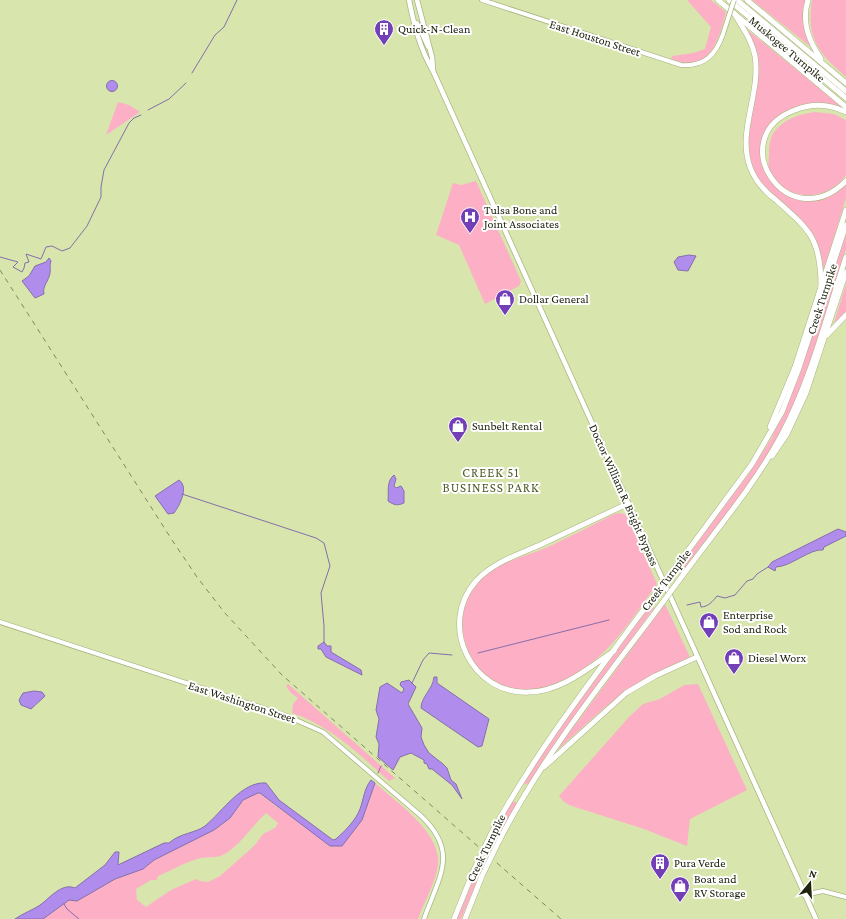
<svg xmlns="http://www.w3.org/2000/svg" width="846" height="919" viewBox="0 0 846 919" font-family="'Crimson Pro',serif">
  <rect width="100%" height="100%" fill="#d8e6ae"/>
  <!-- green -->
  <g fill="#fdafc6" fill-rule="evenodd">
    <path d="M687,0H711L726,12C718,43 709,74 671,59L672,56L693,53L705,49L711,27Z"/>
    <polygon points="752,0 806,0 804,10 812,48"/>
    <path d="M812,0H846V77C818,53 806,38 812,0Z"/>
    <path d="M748,30L843,108C832,105 823,106 812,106C719,109 769,247 846,184V198L824,270C819,263 819,246 813,235C809,227 801,221 794,215C768,190 749,179 748,140L759,70L756,51Z"/>
    <polygon points="118,102 129,105 140,112 106,135"/>
    <path d="M815,112L834,114L846,120V175C837,187 827,193 813,195C796,197 773,187 769,168C768,164 769,157 769,153C769,146 770,138 774,132C784,119 799,114 815,112Z"/>
    <polygon points="476,181 521,281 519,286 485,304 459,245 436,235 453,183 461,185"/>
    <path d="M846,233V249C827,308 811,371 783,427C756,480 715,526 680,574L678,569L750,472L771,439L797,382Z"/>
    <polygon points="846,284 846,313 834,323"/>
    <path d="M621,513L626,515L629,521L657,584C635,614 614,649 582,670C568,679 549,689 532,690C470,694 438,618 484,576C502,560 529,556 550,546C571,536 593,525 614,514Z"/>
    <polygon points="652,603 654,608 553,746 528,784 523,783 563,724"/>
    <polygon points="665,604 690,657 645,679 632,687 604,708 555,752"/>
    <path d="M288,684L395,778L389,781C360,755 331,726 292,713L293,704L298,698L291,693L286,686Z"/>
    <polygon points="698,684 747,790 690,819 687,846 644,829 569,805 563,801 559,796 629,717 643,704 660,699 684,685"/>
    <path d="M375,783C396,802 441,832 438,864C436,883 424,901 418,919H43L69,900L77,901L115,879L143,869L154,860L214,830L230,818L243,800L258,793H260L277,807L342,846L362,820ZM266,813L278,823L275,828L263,834L254,846L220,876L208,882L200,881L196,879L171,890L146,907L137,900L136,889L151,880H157L158,876C171,871 183,863 197,859C209,855 217,861 229,851C243,841 253,825 266,813Z"/>
    <polygon points="512,801 517,803 496,842 492,839"/>
    <polygon points="477,871 480,874 461,919 457,919"/>
  </g>
  <!-- water -->
  <g fill="#b08ded" stroke="#856eaa">
    <circle cx="112" cy="86" r="5.5"/>
    <polygon points="689,255 696,256 688,271 678,270 674,262 678,257"/>
    <path d="M49,258L51,261C49,266 51,268 50,273C49,281 42,286 44,294L35,298L22,281L29,276L35,266L46,262Z"/>
    <path d="M394,475L396,479L394,486L396,488L401,486L404,491V503C397,506 394,505 388,501C389,493 386,481 394,475Z"/>
    <path d="M179,480C189,487 180,505 174,513L168,514L155,496Z"/>
    <path d="M838,529L846,532V536L824,547L823,550C811,548 790,567 776,567L775,571L768,567L772,562Z"/>
    <polygon points="324,642 327,646 331,646 331,652 361,670 362,675 326,657 321,649 318,649 318,646"/>
    <path d="M434,677H437V683L489,719L482,746L478,747L421,708C421,697 433,689 434,677Z"/>
    <polygon points="409,680 416,687 408,704 422,728 421,737 424,745 429,753 443,764 447,768 451,780 456,784 462,799 452,785 432,769 429,769 427,764 424,763 424,760 411,753 400,757 393,770 378,757 379,744 376,737 379,719 376,710 380,687 387,683 402,693 404,689 400,685 401,682"/>
    <polygon points="34,691 42,692 45,696 31,709 21,705 19,700 23,693"/>
    <path d="M371,780L375,783L362,820L342,846H330L260,793H258L243,800L230,818L214,830L154,860L143,869L115,879L77,901L69,900L43,919H15C22,914 30,911 37,907C48,901 60,882 75,888L105,865L115,852H119L118,865L164,843H169C180,833 196,833 205,826C222,812 242,781 266,783L279,800L333,840L336,839C345,831 356,820 360,809C364,798 364,789 371,780Z"/>
  </g>
  <g fill="none" stroke-linecap="round" stroke-linejoin="round">
    <!-- stream -->
    <g stroke="#856eaa" stroke-width="1">
      <polyline points="192,73 215,35 224,27 237,0"/>
      <polyline points="148,110 169,99 186,83"/>
      <polyline points="0,257 18,262 13,267 22,272 24,268 25,263 29,262 26,254 41,259 46,247 52,246 62,251 70,248 87,226 101,197 101,187 104,170 129,123 134,118 141,115"/>
      <polyline points="182,494 316,538 324,543 330,566 321,593 324,626 324,642"/>
      <path d="M687,605L700,602L701,607C708,607 713,601 717,596L725,598L735,595L747,581L753,579L757,574L768,567"/>
      <polyline points="478,653 609,620"/>
      <polyline points="412,683 423,660 429,653 452,655"/>
      <polyline points="378,773 381,766"/>
      <polyline points="64,904 67,909 79,919"/>
    </g>
    <defs>
      <g id="secondary">
        <path d="M482,0L681,65C704,67 716,55 723,34"/>
        <polyline points="414,23 417,23 428,47"/>
        <path d="M0,622L287,716L323,732L420,815C460,852 439,876 424,919"/>
        <polyline points="804,895 823,891 846,897"/>
      </g>
      <g id="primary">
        <path d="M409,0C414,25 420,49 433,71L816,919"/>
        <polyline points="417,0 432,57 433,69"/>
      </g>
      <g id="highway">
        <polyline points="718,0 846,107"/>
        <polyline points="729,0 846,98"/>
        <polyline points="737,0 846,91"/>
        <polyline points="747,0 846,83"/>
        <path d="M808,0C801,22 809,41 821,59"/>
        <path d="M734,13C742,27 752,40 755,56C761,94 737,131 750,167C755,181 764,191 776,200C810,230 821,239 821,287"/>
        <path d="M846,112C830,104 812,103 795,110C722,137 787,239 846,181"/>
        <polyline points="827,335 846,315"/>
        <polyline points="770,427 795,367 846,210"/>
        <polyline points="772,456 787,434 806,393 846,272"/>
        <polyline points="678,564 752,464 782,412 799,368 846,225"/>
        <path d="M683,575C716,530 754,486 781,436C811,380 826,317 846,257"/>
        <path d="M614,651C588,668 562,691 530,692C472,696 437,625 476,581C493,562 520,554 542,544C570,531 599,517 627,504"/>
        <polyline points="544,767 626,693 655,676 697,657"/>
        <path d="M491,834C536,751 594,677 650,601"/>
        <path d="M499,841C541,759 599,687 654,614"/>
        <polyline points="454,919 473,872"/>
        <polyline points="465,919 482,876"/>
      </g>
    </defs>
    <!-- secondary casing -->
    <use href="#secondary" stroke="#a7b57f" stroke-width="5.5"/>
    <!-- primary casing -->
    <use href="#primary" stroke="#a7b57f" stroke-width="6"/>
    <!-- highway casing -->
    <use href="#highway" stroke="#a7b57f" stroke-width="6"/>
    <!-- secondary -->
    <use href="#secondary" stroke="#fff" stroke-width="4"/>
    <!-- primary -->
    <use href="#primary" stroke="#fff" stroke-width="4.5"/>
    <!-- highway -->
    <use href="#highway" stroke="#fff" stroke-width="5"/>
    <!-- rail -->
    <polyline stroke="#7f8861" stroke-width="1" stroke-dasharray="5 5" stroke-linecap="butt" points="0,270 172,540 197,577 224,612 282,675 561,919"/>
    <defs>
      <polyline id="secondary-bridge" points="723,34 734,0"/>
      <g id="highway-bridge">
        <polyline points="650,601 678,564"/>
        <polyline points="654,614 683,575"/>
        <polyline points="473,872 491,834"/>
        <polyline points="482,876 499,841"/>
      </g>
    </defs>
    <!-- secondary-bridge casing -->
    <use href="#secondary-bridge" stroke="#a7b57f" stroke-width="5.5" stroke-linecap="butt"/>
    <!-- highway-bridge casing -->
    <use href="#highway-bridge" stroke="#a7b57f" stroke-width="6" stroke-linecap="butt"/>
    <!-- secondary-bridge -->
    <use href="#secondary-bridge" stroke="#fff" stroke-width="4"/>
    <!-- highway-bridge -->
    <use href="#highway-bridge" stroke="#fff" stroke-width="5"/>
  </g>
  <!-- icons -->
  <defs>
    <symbol id="building-pin" viewBox="-11 -11 22 30"><path d="M0 17L-7.5 6A9.5 9.5 0 1 1 7.5 6Z" fill="#733fb7" stroke="#fff"/><path d="M-4-6H4V6H1V3H-1V6H-4ZM-2.5-4.3h1.7v1.8h-1.7ZM.8-4.3h1.7v1.8H.8ZM-2.5-1h1.7V.8h-1.7ZM.8-1h1.7V.8H.8Z" fill="#fff"/></symbol>
    <symbol id="hospital-pin" viewBox="-11 -11 22 30"><path d="M0 17L-7.5 6A9.5 9.5 0 1 1 7.5 6Z" fill="#733fb7" stroke="#fff"/><path d="M-5-5h3v3.5h4V-5h3V5h-3V1.5h-4V5h-3Z" fill="#fff"/></symbol>
    <symbol id="shop-pin" viewBox="-11 -11 22 30"><path d="M0 17L-7.5 6A9.5 9.5 0 1 1 7.5 6Z" fill="#733fb7" stroke="#fff"/><path d="M-5-2.5h2.3a2.7 3.5 0 0 1 5.4 0H5L5.5 6h-11ZM-1.5-2.5h3a1.5 2.3 0 0 0-3 0Z" fill="#fff"/></symbol>
  </defs>
  <g fill-rule="evenodd">
    <use href="#building-pin" x="373" y="18" width="22" height="30"/>
    <use href="#hospital-pin" x="459" y="206" width="22" height="30"/>
    <use href="#shop-pin" x="494" y="288" width="22" height="30"/>
    <use href="#shop-pin" x="447" y="415" width="22" height="30"/>
    <use href="#shop-pin" x="698" y="611" width="22" height="30"/>
    <use href="#shop-pin" x="723" y="647" width="22" height="30"/>
    <use href="#building-pin" x="649" y="852" width="22" height="30"/>
    <use href="#shop-pin" x="669" y="875" width="22" height="30"/>
  </g>
  <g text-anchor="middle" dominant-baseline="central" stroke-width="4" stroke-linejoin="round" paint-order="stroke">
    <!-- poi labels -->
    <g font-size="12" fill="#20240f" stroke="#fff" text-anchor="start">
      <text x="398" y="29">Quick-N-Clean</text>
      <text x="484" y="210">Tulsa Bone and<tspan x="484" dy="14">Joint Associates</tspan></text>
      <text x="519" y="299">Dollar General</text>
      <text x="472" y="426">Sunbelt Rental</text>
      <text x="723" y="615">Enterprise<tspan x="723" dy="14">Sod and Rock</tspan></text>
      <text x="748" y="658">Diesel Worx</text>
      <text x="674" y="863">Pura Verde</text>
      <text x="694" y="879">Boat and<tspan x="694" dy="14">RV Storage</tspan></text>
    </g>
    <!-- street labels -->
    <g font-size="12" fill="#20240f" stroke="#fff">
      <text transform="translate(595 38) rotate(18)">East Houston Street</text>
      <text transform="translate(787 49) rotate(40)">Muskogee Turnpike</text>
      <text transform="translate(822 299) rotate(-72)">Creek Turnpike</text>
      <text transform="translate(624 495) rotate(66)">Doctor William R. Bright Bypass</text>
      <text transform="translate(666 580) rotate(-53)">Creek Turnpike</text>
      <text transform="translate(242 702) rotate(18)">East Washington Street</text>
      <text transform="translate(486 848) rotate(-64)">Creek Turnpike</text>
    </g>
    <!-- neighbourhood labels -->
    <g font-size="13" letter-spacing="1" fill="#515c29" stroke="#fff">
      <text x="491" y="472">CREEK 51<tspan x="491" dy="15">BUSINESS PARK</tspan></text>
    </g>
  </g>
  <!-- north arrow -->
  <g transform="translate(810 883) rotate(18)" stroke="#ffffff" stroke-width="3" paint-order="stroke">
  <path d="M0-3L7 15L0 10L-7 15Z" fill="#20240f"/>
  <text y="-6" font-size="11" font-weight="bold" text-anchor="middle" fill="#20240f">N</text>
  </g>
</svg>
